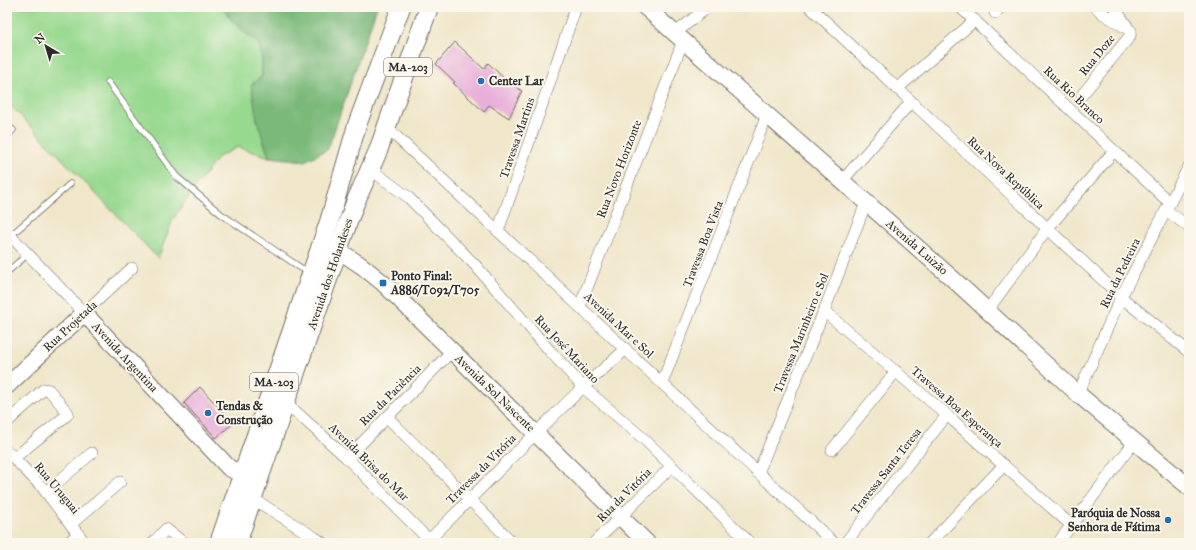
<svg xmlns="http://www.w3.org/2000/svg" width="1196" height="550" viewBox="0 0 1196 550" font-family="'IM FELL Great Primer',serif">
  <rect width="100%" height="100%" fill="#fbf7ec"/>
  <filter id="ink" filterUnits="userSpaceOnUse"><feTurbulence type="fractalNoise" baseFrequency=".025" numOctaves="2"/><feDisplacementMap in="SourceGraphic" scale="8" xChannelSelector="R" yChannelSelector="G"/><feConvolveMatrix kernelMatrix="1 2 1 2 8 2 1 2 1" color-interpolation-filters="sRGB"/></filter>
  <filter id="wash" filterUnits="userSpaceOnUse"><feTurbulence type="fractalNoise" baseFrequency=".012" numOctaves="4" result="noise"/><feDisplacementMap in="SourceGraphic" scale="16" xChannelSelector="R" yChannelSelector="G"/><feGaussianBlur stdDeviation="0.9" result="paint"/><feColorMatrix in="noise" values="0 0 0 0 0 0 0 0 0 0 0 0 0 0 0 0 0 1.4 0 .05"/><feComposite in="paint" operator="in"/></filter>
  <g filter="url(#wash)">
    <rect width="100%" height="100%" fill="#f0e6ca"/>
    <!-- green -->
    <polygon fill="#98d990" stroke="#62825e" points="7,7 222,7 235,24 259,44 262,57 262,76 257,120 269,157 238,147 218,157 194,189 173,219 158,258 7,102"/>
    <!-- forest -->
    <polygon fill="#7ab97a" stroke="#527252" points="222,7 377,7 328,149 305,161 269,157 257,120 251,85 262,76 262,57 259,44 235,24"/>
    <g id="blocks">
      <!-- building -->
      <g fill="#e8afd9">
        <polygon points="455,42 484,69 488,63 506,80 522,91 509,118 489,105 484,112 453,83 455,82 436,64"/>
        <polygon points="200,387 233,423 216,438 184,403"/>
      </g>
    </g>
  </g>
  <g filter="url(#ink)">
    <use href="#blocks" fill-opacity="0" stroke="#706c63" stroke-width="1"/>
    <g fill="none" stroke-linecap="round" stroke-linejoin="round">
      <defs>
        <g id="lane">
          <polyline points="108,82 176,176 221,214 301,268 310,271"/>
          <polyline points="7,136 13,130"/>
          <polyline points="10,236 70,184"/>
          <polyline points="7,272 28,254"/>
        </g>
        <g id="street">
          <polyline points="810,7 1121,297 1189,352"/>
          <polyline points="960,7 1170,203"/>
          <polyline points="1096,7 1102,13 1131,31"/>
          <polyline points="1114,7 1127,26"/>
          <polyline points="995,13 1001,7"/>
          <polyline points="674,34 708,7"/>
          <polyline points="897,89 975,20"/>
          <polyline points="1082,95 1130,36 1131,31"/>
          <polyline points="386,127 834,543"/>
          <polyline points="370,169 408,197 475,265 550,351 583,387 645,440 750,543"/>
          <polyline points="842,181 911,102"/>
          <polyline points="1166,210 1189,227"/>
          <polyline points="498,231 576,7"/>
          <polyline points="7,232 84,313 132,268"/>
          <polyline points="580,306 683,41"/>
          <polyline points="824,311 947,415 1071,525"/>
          <polyline points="987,311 1047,229 1114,151"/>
          <polyline points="662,383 767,115"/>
          <polyline points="1078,394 1121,297 1189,166"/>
          <polyline points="285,402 347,458 432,543"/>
          <polyline points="387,417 513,543"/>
          <polyline points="7,422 44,389 49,390 68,413 67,415 14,458"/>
          <polyline points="832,450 896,371"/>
          <polyline points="7,451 42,487 85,543"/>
          <polyline points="347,458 452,351"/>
          <polyline points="758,473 824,311 866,203"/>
          <polyline points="46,492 92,453"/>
          <polyline points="252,498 314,537 323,543"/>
          <polyline points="71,524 120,482"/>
          <polyline points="68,543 78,534"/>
          <polyline points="153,543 166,529 184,543"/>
          <polyline points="426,543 536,433 583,387 626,349"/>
          <polyline points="594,543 672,466"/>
          <polyline points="845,543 947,415"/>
          <polyline points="930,543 1004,465"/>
          <polyline points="1058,543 1134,442"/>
        </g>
        <g id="secondary">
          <polyline points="645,7 953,279 1078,394 1189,487"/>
          <polyline points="338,250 362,266 383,283 647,543"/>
          <polyline points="7,386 84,313 229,468 235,471 242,468 245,465"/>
        </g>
        <g id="primary">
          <polyline points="219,543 329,222 357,125 401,7"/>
          <polyline points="237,543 338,250 355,203 378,151 429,7"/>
        </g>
      </defs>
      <!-- lane casing -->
      <use href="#lane" stroke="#706c63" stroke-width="7"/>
      <!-- street casing -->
      <use href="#street" stroke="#706c63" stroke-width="12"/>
      <!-- secondary casing -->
      <use href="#secondary" stroke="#706c63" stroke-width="18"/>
      <!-- primary casing -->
      <use href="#primary" stroke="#706c63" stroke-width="20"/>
      <!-- lane -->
      <use href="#lane" stroke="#fff" stroke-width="5.5"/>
      <!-- street -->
      <use href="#street" stroke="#fff" stroke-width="11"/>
      <!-- secondary -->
      <use href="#secondary" stroke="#fff" stroke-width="16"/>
      <!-- primary -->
      <use href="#primary" stroke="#fff" stroke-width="18"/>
    </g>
  </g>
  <!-- markers -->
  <g fill="#1f6fb2" stroke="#fbf7ec" stroke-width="1.5">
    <circle cx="481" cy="81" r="4"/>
    <rect x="379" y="279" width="8" height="8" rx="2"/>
    <circle cx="208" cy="413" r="4"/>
    <circle cx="1168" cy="520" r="4"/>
  </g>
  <g text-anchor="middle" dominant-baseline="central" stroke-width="4" stroke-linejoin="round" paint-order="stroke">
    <!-- shield labels -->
    <g fill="#fbf7ec" stroke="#696865" stroke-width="1">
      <rect x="384" y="58" width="48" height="18" rx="3"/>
      <rect x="250" y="373" width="48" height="18" rx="3"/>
    </g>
    <g font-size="11" font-weight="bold" fill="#2b2b2b">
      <text x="408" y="67">MA-203</text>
      <text x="274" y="382">MA-203</text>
    </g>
    <!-- street labels -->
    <g font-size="12" fill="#2b2b2b" stroke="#fbf7ec">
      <text transform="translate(1097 55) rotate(-51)">Rua Doze</text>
      <text transform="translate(1074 95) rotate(43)">Rua Rio Branco</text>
      <text transform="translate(517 138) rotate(-71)">Travessa Martins</text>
      <text transform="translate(619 169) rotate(-69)">Rua Novo Horizonte</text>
      <text transform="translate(1006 173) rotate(43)">Rua Nova República</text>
      <text transform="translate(703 244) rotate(-69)">Travessa Boa Vista</text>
      <text transform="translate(917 247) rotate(41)">Avenida Luizão</text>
      <text transform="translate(1120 273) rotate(-64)">Rua da Pedreira</text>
      <text transform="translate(330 274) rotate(-71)">Avenida dos Holandeses</text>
      <text transform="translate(619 325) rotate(43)">Avenida Mar e Sol</text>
      <text transform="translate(70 326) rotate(-43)">Rua Projetada</text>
      <text transform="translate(801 333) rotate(-68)">Travessa Marinheiro e Sol</text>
      <text transform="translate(567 349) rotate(47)">Rua José Mariano</text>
      <text transform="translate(125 357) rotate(47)">Avenida Argentina</text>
      <text transform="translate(495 393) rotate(44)">Avenida Sol Nascente</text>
      <text transform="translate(390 395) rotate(-45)">Rua da Paciência</text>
      <text transform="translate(957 407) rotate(41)">Travessa Boa Esperança</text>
      <text transform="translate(369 462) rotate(44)">Avenida Brisa do Mar</text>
      <text transform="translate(481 469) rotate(-45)">Travessa da Vitória</text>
      <text transform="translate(886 471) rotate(-52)">Travessa Santa Teresa</text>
      <text transform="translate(57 488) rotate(50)">Rua Uruguai</text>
      <text transform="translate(624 495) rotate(-45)">Rua da Vitória</text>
    </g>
    <!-- poi labels -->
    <g font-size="12" font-weight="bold" fill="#2b2b2b" stroke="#fbf7ec" text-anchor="start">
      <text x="489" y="81">Center Lar</text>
      <text x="391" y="276">Ponto Final:<tspan x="391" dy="14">A886/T092/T705</tspan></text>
      <text x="216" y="406">Tendas &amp;<tspan x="216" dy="14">Construção</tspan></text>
      <text x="1160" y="513" text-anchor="end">Paróquia de Nossa<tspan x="1160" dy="14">Senhora de Fátima</tspan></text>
    </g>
  </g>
  <!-- margin -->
  <rect width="1196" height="550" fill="none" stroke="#fbf7ec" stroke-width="24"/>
  <!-- north arrow -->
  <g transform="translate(46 46) rotate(322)" stroke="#fbf7ec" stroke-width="3" paint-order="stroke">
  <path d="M0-3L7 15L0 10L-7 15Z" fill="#2b2b2b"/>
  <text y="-6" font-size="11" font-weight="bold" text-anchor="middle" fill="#2b2b2b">N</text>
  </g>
</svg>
